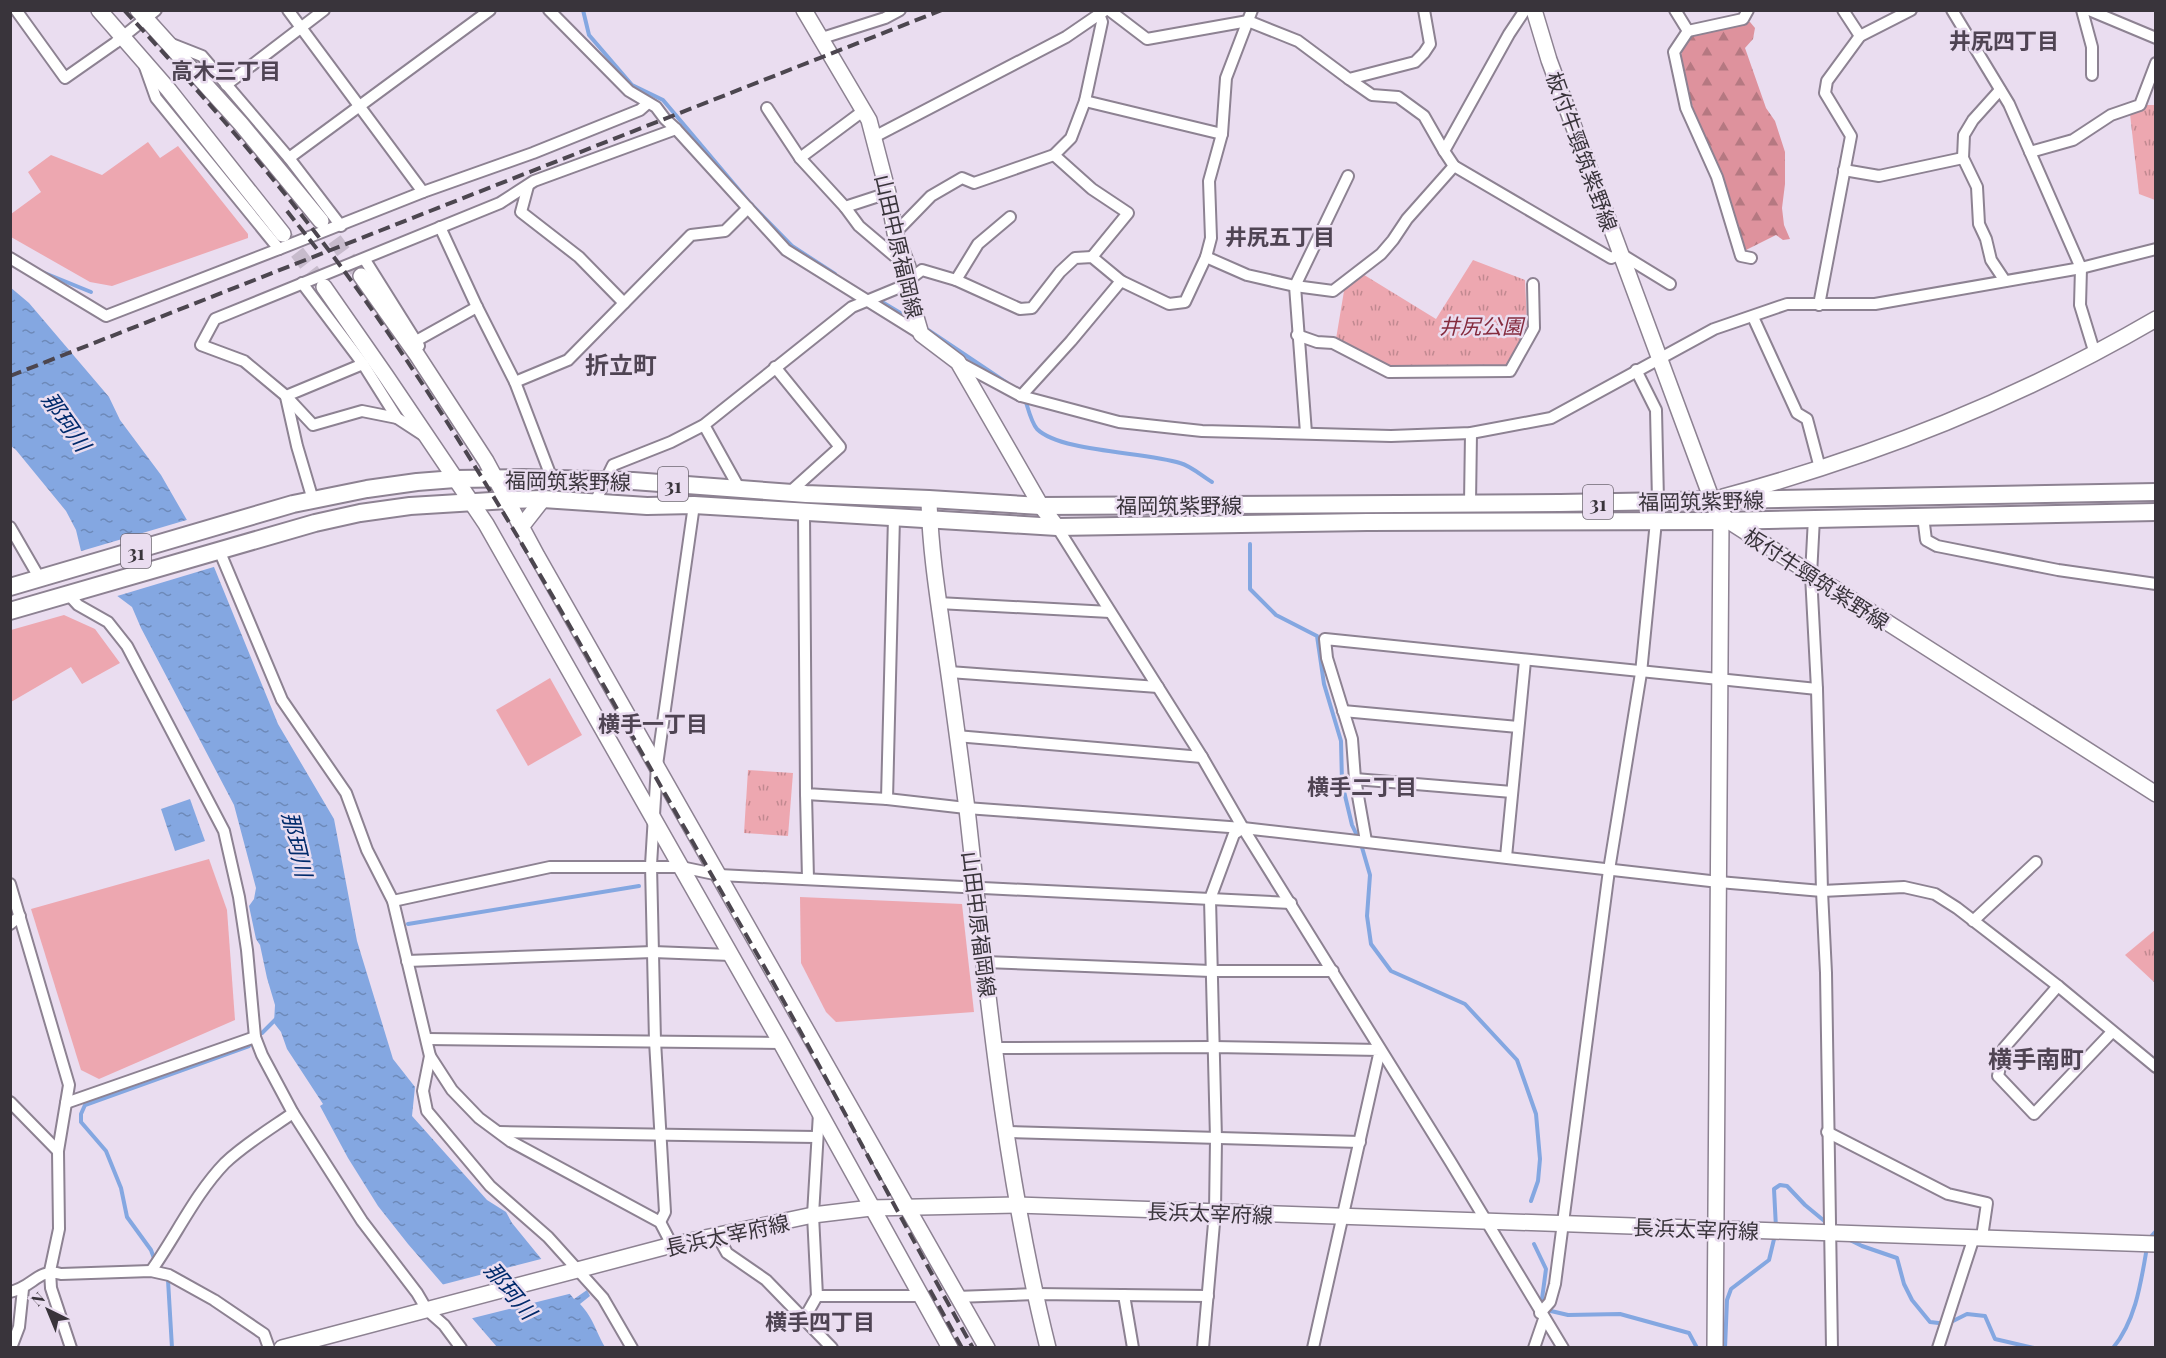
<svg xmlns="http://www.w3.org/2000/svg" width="2166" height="1358" viewBox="0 0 2166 1358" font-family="'Playfair Display','Noto Sans JP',serif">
  <defs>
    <pattern id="forest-firs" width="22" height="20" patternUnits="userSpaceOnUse" patternTransform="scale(1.5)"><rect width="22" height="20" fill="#de929d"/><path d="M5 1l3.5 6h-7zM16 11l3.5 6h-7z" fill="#b57881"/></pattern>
    <pattern id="park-tufts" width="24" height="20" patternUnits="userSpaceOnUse" patternTransform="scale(1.5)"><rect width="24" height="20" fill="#eda7b0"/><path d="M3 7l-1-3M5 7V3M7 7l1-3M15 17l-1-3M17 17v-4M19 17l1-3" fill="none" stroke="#c18990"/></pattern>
    <pattern id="water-ripples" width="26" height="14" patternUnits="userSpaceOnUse" patternTransform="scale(1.5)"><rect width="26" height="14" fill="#84a7e1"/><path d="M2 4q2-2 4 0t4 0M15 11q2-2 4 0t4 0" fill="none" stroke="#6d89b8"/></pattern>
  </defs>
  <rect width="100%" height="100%" fill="#eaddf0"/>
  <!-- forest -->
  <polygon fill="url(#forest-firs)" points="1750,22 1755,28 1753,39 1745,48 1766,108 1775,121 1785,152 1785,184 1782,208 1784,225 1790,239 1783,240 1776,235 1746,250 1741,247 1738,225 1692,113 1693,107 1688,95 1680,60 1683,47 1692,34 1718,30 1737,23"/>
  <!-- park -->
  <g fill="url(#park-tufts)">
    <polygon points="2146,105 2155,105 2155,200 2139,194 2130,114"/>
    <polygon points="1473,260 1525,280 1527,324 1507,367 1386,367 1336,339 1345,285 1361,273 1436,319"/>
    <polygon points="748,770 793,773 788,836 744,833"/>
    <polygon points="2155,930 2155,983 2125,955"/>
  </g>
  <!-- pitch -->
  <g fill="#eda7b0">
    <polygon points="148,142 160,158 178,146 248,234 248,238 112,286 90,282 11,237 11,214 41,192 28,172 51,155 102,175"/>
    <polygon points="64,615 95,629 120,663 82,684 71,667 11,702 11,630"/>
    <polygon points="550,678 582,735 528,766 496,710"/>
    <polygon points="209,859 227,910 235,1020 99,1079 81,1070 31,909"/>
    <polygon points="800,897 962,904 974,1012 836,1022 826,1012 801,963"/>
  </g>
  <!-- water -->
  <g fill="url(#water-ripples)">
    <path d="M10,287L29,303L109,397L120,420L161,475L214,567L278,724L334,819L357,941L393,1059L415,1087L412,1116L487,1200L506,1212L512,1223L574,1299L587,1290L590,1296L580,1304C594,1319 595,1330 605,1347H497L408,1244L378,1206L348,1158L320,1106L323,1104L287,1049L281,1032L274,1023L275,1005L267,978L260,945L256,939L249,906L254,899L256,888L234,805L141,628L132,607L116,595L81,551L76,530L66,511L16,450L11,446Z"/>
    <polygon points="190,799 205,841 175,851 161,809"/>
  </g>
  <!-- pier -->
  <g fill="#eaddf0">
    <polygon points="190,519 217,566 114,597 78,552"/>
    <polygon points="545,1258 573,1293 469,1319 441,1285"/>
  </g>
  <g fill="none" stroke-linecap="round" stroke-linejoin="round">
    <!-- stream -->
    <g stroke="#84a7e1" stroke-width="4">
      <polyline points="583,10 589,35 632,85 663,100 750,203 792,246 835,274"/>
      <polyline points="42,272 91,292"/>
      <polyline points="877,299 912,320"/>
      <polyline points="928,330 1007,383"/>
      <path d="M1025,399C1028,408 1031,422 1037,429C1060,452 1146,452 1180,463C1191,466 1202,476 1212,482"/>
      <polyline points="1250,544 1250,589 1276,615 1317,636 1324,684 1341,741 1342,783 1352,825 1361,844 1370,875 1367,916 1371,944 1391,971 1465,1004 1517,1060 1536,1114 1540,1159 1538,1181 1531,1201"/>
      <polyline points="408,924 639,886"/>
      <polyline points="262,1033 276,1019"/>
      <polyline points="1776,1228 1774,1189 1780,1185 1787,1186 1805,1205 1828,1224"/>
      <polyline points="1848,1239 1862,1246 1897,1258 1904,1284 1912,1300 1930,1322 1947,1324 1967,1314 1985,1316 1995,1339 2034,1348"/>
      <polyline points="2148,1240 2156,1231"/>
      <polyline points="1534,1244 1546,1269 1542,1299 1551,1311 1568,1315 1620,1314 1689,1333 1697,1348"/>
      <polyline points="155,1261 151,1250 127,1217 121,1188 106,1151 81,1122 81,1114 85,1105 249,1046"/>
      <polyline points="166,1277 168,1280 172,1348"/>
      <polyline points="1725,1348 1727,1300 1731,1289 1769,1260 1775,1235"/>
      <path d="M2113,1348C2136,1320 2141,1282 2147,1247"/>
    </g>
    <!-- secondary-tunnel -->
    <g stroke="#c7bbcc" stroke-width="15" stroke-dasharray="15 8" stroke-linecap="butt">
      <polyline points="321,221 361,276"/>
      <polyline points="283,234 324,287"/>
    </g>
    <defs>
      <g id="street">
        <polyline points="16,10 65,78 115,43 156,10"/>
        <polyline points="288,10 423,192 533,153 640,110 648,103"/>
        <polyline points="549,10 629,91 656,107 665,119 676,129 786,250 921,334"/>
        <polyline points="1109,10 1147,39 1248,21 1298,41 1349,79 1415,62 1424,53 1430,44 1424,10"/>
        <polyline points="1525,10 1509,34 1444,151 1454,166 1611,258 1621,254 1670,284"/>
        <polyline points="1675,10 1688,31 1674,52 1686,108 1717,177 1741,256 1751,258"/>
        <polyline points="1843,10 1860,36"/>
        <polyline points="1952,10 2009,104 2081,268 2080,305 2095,354"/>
        <polyline points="2082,10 2092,47 2092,75"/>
        <polyline points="2089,10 2156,38"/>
        <polyline points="1688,31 1743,19 1748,10"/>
        <polyline points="819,39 885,18 900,10"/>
        <polyline points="169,43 202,56 289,158 341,226"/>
        <polyline points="1349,79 1372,95 1398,97 1424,116 1444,151"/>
        <polyline points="226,85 324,10"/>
        <polyline points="2000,90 1973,120 1964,135 1963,158 1977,187 1979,224 1986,239 1991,260 2005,281"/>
        <polyline points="1085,101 1222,134"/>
        <polyline points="767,108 800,158 845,207 888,193"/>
        <polyline points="874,137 1066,37 1104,11"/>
        <polyline points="2030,152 2073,140 2111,115 2140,105 2156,63"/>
        <polyline points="1054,155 1092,189 1128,213 1092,257"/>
        <polyline points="289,158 490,10"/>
        <polyline points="800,158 863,111"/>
        <polyline points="1844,170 1879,176 1963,158"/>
        <polyline points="528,186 521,212 579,257 624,303"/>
        <polyline points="845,207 859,226 905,265"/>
        <polyline points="440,227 477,307 515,382 552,479"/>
        <polyline points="895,233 931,196 962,178 974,183 1054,155 1071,138 1085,101 1102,22 1099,14"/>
        <polyline points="279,249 423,192"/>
        <polyline points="1206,257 1247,275 1295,286 1333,291 1381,254 1393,240 1407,219 1454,166"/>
        <polyline points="10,258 106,316 279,249 156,98 145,67"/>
        <polyline points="365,260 419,346"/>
        <polyline points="956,280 978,244 1010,217"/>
        <polyline points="302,283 363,364 397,418 423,435"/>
        <polyline points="1819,305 1851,136 1825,93 1827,81 1860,36 1911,10"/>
        <polyline points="1753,317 1797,413 1807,419 1820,468"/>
        <polyline points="1297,335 1317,342 1333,343 1389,372 1510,371 1534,328 1533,284"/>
        <polyline points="416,341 477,307"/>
        <polyline points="958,362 1021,396 1119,422 1202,431 1391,436 1471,433 1551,418 1714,329 1787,304 1875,304 2081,268 2156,249"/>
        <polyline points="363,364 286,396 244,361 201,345 215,319 500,203 534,181 676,129"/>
        <polyline points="775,367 840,447 790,492"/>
        <polyline points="1636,370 1656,410 1658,501"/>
        <polyline points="515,382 568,360 691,235 725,231 748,208"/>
        <polyline points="286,396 313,425 362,411 397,418"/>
        <polyline points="1021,396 1071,341 1121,281"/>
        <polyline points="286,397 297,446 313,500"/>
        <polyline points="704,425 739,488"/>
        <polyline points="1306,433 1295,286 1348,176"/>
        <polyline points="595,502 613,465 671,442 704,425 852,307 898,288 922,270 956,280 1020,309 1032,308 1060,272 1075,258 1092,257 1121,281 1169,304 1185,302 1206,257 1211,238 1209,181 1222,134 1226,78 1252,10"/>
        <polyline points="1470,503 1471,433"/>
        <polyline points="804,512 806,794 887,799 966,808 1243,828 1450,1161 1563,1348"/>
        <polyline points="1923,516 1926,540 1937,546 2058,570 2156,584"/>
        <polyline points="1814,518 1811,575 1817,689 1822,891 1826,973 1832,1348"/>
        <polyline points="10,527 40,579"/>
        <polyline points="1057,527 1202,757 1243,828"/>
        <polyline points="219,550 282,700 346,793 367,850 393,901 430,1056 423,1091 427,1111 490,1186 548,1237 603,1298 632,1348"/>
        <polyline points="68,594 78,605 108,622 127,646 224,831 239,897 247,950 255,1037 262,1055 293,1113 362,1221 417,1293 427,1310 444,1325 461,1348"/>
        <polyline points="938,603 1110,612"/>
        <polyline points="949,672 1158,687"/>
        <polyline points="1343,711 1518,727"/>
        <polyline points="956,736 1202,757"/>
        <polyline points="1355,779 1512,792"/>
        <polyline points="806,794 808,879"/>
        <polyline points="887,799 894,517"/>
        <polyline points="1366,841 1355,779 1352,739 1327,658 1325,639 1817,689"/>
        <polyline points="1506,857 1525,661"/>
        <polyline points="10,884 69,1085 58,1151 59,1229 50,1271 51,1288 71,1348"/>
        <polyline points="393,901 550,867 681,867 719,875 1291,903"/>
        <polyline points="1973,921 2036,862"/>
        <polyline points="10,924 20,916"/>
        <polyline points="407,961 653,952 731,955"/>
        <polyline points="985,962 1211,971 1333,971"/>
        <polyline points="2058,986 2004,1048 1998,1076 2034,1114 2112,1032"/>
        <polyline points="427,1039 781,1043"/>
        <polyline points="996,1048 1213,1047 1380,1050 1313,1348"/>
        <polyline points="430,1056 452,1090 479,1118 510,1141 660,1222 672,1245"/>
        <polyline points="10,1102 58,1151"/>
        <polyline points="66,1103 255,1037"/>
        <polyline points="499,1132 816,1137"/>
        <polyline points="1007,1132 1360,1142"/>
        <polyline points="1827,1132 1948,1194 1987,1203 1982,1237"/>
        <polyline points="660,1222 665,1212 655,1041 651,865 657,765 694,505"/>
        <polyline points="717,1235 727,1253 766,1280 832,1348"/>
        <path d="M151,1271C176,1236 195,1194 225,1163C245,1144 270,1129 293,1113"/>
        <path d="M10,1292C34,1287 37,1268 61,1274L151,1271L169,1275L214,1300L264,1334L269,1348"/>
        <polyline points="1124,1295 1133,1348"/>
        <polyline points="817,1296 922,1296"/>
        <polyline points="956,1297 1035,1294 1208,1296"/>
        <polyline points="1540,1313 1550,1302 1555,1284 1609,870 1641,673 1656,521"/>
        <polyline points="804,1319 817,1296 813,1215 819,1113"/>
        <polyline points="11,1348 19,1327 23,1289"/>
        <polyline points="1203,1348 1215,1212 1216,1139 1210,899 1234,834 1243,828 1719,882 1822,891 1904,887 1935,894 1957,908 2058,986 2156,1067"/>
        <polyline points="1534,1348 1544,1319"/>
        <polyline points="1938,1348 1974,1237"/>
      </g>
      <g id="secondary">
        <polyline points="99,10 168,89 283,234"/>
        <polyline points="138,10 241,124 321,221"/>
        <polyline points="804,10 869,120 888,193 895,233 908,267 906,283 921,334 958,362 1041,506 1057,527"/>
        <polyline points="1534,10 1549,60 1712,500 1727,520 2156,794"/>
        <polyline points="361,276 417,355 486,461 537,556 987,1348"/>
        <polyline points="324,287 386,376 486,524 781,1043 950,1348"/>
        <path d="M1723,497C1878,455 2017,400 2156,319"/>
        <path d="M929,499C930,548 938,598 945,647C953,701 960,755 967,809C987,989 1004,1172 1048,1348"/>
        <polyline points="521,527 543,499"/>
        <polyline points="282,1348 672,1245 813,1215 871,1208 1017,1205 2156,1244"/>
        <polyline points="1715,1348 1721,521 1716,511"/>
      </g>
      <g id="primary">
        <polyline points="10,587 293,504 367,489 417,482 455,479 523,478 633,481 806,494 929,499 1041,506 1560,503 2156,492"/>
        <polyline points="10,611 315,523 360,513 410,506 508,500 543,499 647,506 694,505 1057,527 1367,522 1721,521 2156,512"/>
      </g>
    </defs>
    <!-- street casing -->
    <use href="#street" stroke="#8d8292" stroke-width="14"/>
    <!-- secondary casing -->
    <use href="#secondary" stroke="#8d8292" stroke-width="18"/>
    <!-- primary casing -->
    <use href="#primary" stroke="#8d8292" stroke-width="20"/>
    <!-- street -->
    <use href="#street" stroke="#fff" stroke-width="10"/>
    <!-- secondary -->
    <use href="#secondary" stroke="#fff" stroke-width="15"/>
    <!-- primary -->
    <use href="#primary" stroke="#fff" stroke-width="16"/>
    <!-- rail -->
    <g stroke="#4c464f" stroke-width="4" stroke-dasharray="12 6" stroke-linecap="butt">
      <path d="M124,10C204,96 282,185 350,279C461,432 554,597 647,762C703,861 762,960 816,1060C868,1156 919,1252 973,1348"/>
      <polyline points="287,211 317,249"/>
      <polyline points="10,376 942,10"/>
      <polyline points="930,1290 962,1348"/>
    </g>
  </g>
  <g text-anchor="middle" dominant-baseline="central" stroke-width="5" stroke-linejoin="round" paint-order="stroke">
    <!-- shield labels -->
    <g fill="#eaddf0" stroke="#6e6771" stroke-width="1.5">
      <rect x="658" y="467" width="30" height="34" rx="4.5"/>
      <rect x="1583" y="485" width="30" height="34" rx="4.5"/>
      <rect x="121" y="534" width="30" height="34" rx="4.5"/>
    </g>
    <g font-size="20" font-weight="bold" fill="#39343b">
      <text x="673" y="484">31</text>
      <text x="1598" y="502">31</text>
      <text x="136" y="551">31</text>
    </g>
    <!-- street labels -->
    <g font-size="21" fill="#39343b" stroke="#eaddf0">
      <text transform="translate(1583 151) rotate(70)">板付牛頸筑紫野線</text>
      <text transform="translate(900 246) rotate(77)">山田中原福岡線</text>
      <text transform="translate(568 480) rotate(1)">福岡筑紫野線</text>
      <text transform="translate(1701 500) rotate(-1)">福岡筑紫野線</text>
      <text x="1179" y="504">福岡筑紫野線</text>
      <text transform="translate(1817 578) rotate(33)">板付牛頸筑紫野線</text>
      <text transform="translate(980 924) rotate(83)">山田中原福岡線</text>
      <text transform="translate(1210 1212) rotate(2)">長浜太宰府線</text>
      <text transform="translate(1696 1228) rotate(2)">長浜太宰府線</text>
      <text transform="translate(727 1234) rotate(-12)">長浜太宰府線</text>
    </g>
    <!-- park labels -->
    <g font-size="21" font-style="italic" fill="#842b3e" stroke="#eaddf0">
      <text x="1481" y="325">井尻公園</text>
    </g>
    <!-- neighbourhood labels -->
    <g font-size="22" font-weight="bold" fill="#4f4453" stroke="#eaddf0">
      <text x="2004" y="40">井尻四丁目</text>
      <text x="226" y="70">高木三丁目</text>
      <text x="1280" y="236">井尻五丁目</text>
      <text x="653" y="723">横手一丁目</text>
      <text x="1362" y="786">横手二丁目</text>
      <text x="820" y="1321">横手四丁目</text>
    </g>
    <!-- water labels -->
    <g font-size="22" font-style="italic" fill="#002a6b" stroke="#eaddf0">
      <text transform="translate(67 421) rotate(55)">那珂川</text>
      <text transform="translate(298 844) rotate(77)">那珂川</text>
      <text transform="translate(511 1290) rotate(50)">那珂川</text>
    </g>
    <!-- quarter labels -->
    <g font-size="24" font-weight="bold" fill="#4f4453" stroke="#eaddf0">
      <text x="621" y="364">折立町</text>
      <text x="2036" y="1058">横手南町</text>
    </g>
  </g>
  <!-- border -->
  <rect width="2166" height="1358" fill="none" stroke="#39343b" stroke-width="24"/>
  <!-- north arrow -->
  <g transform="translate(48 1310) rotate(317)" stroke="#eaddf0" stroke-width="4.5" paint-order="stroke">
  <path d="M0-4.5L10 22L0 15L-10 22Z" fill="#39343b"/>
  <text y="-9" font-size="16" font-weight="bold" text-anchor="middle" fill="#39343b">N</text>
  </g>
</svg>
